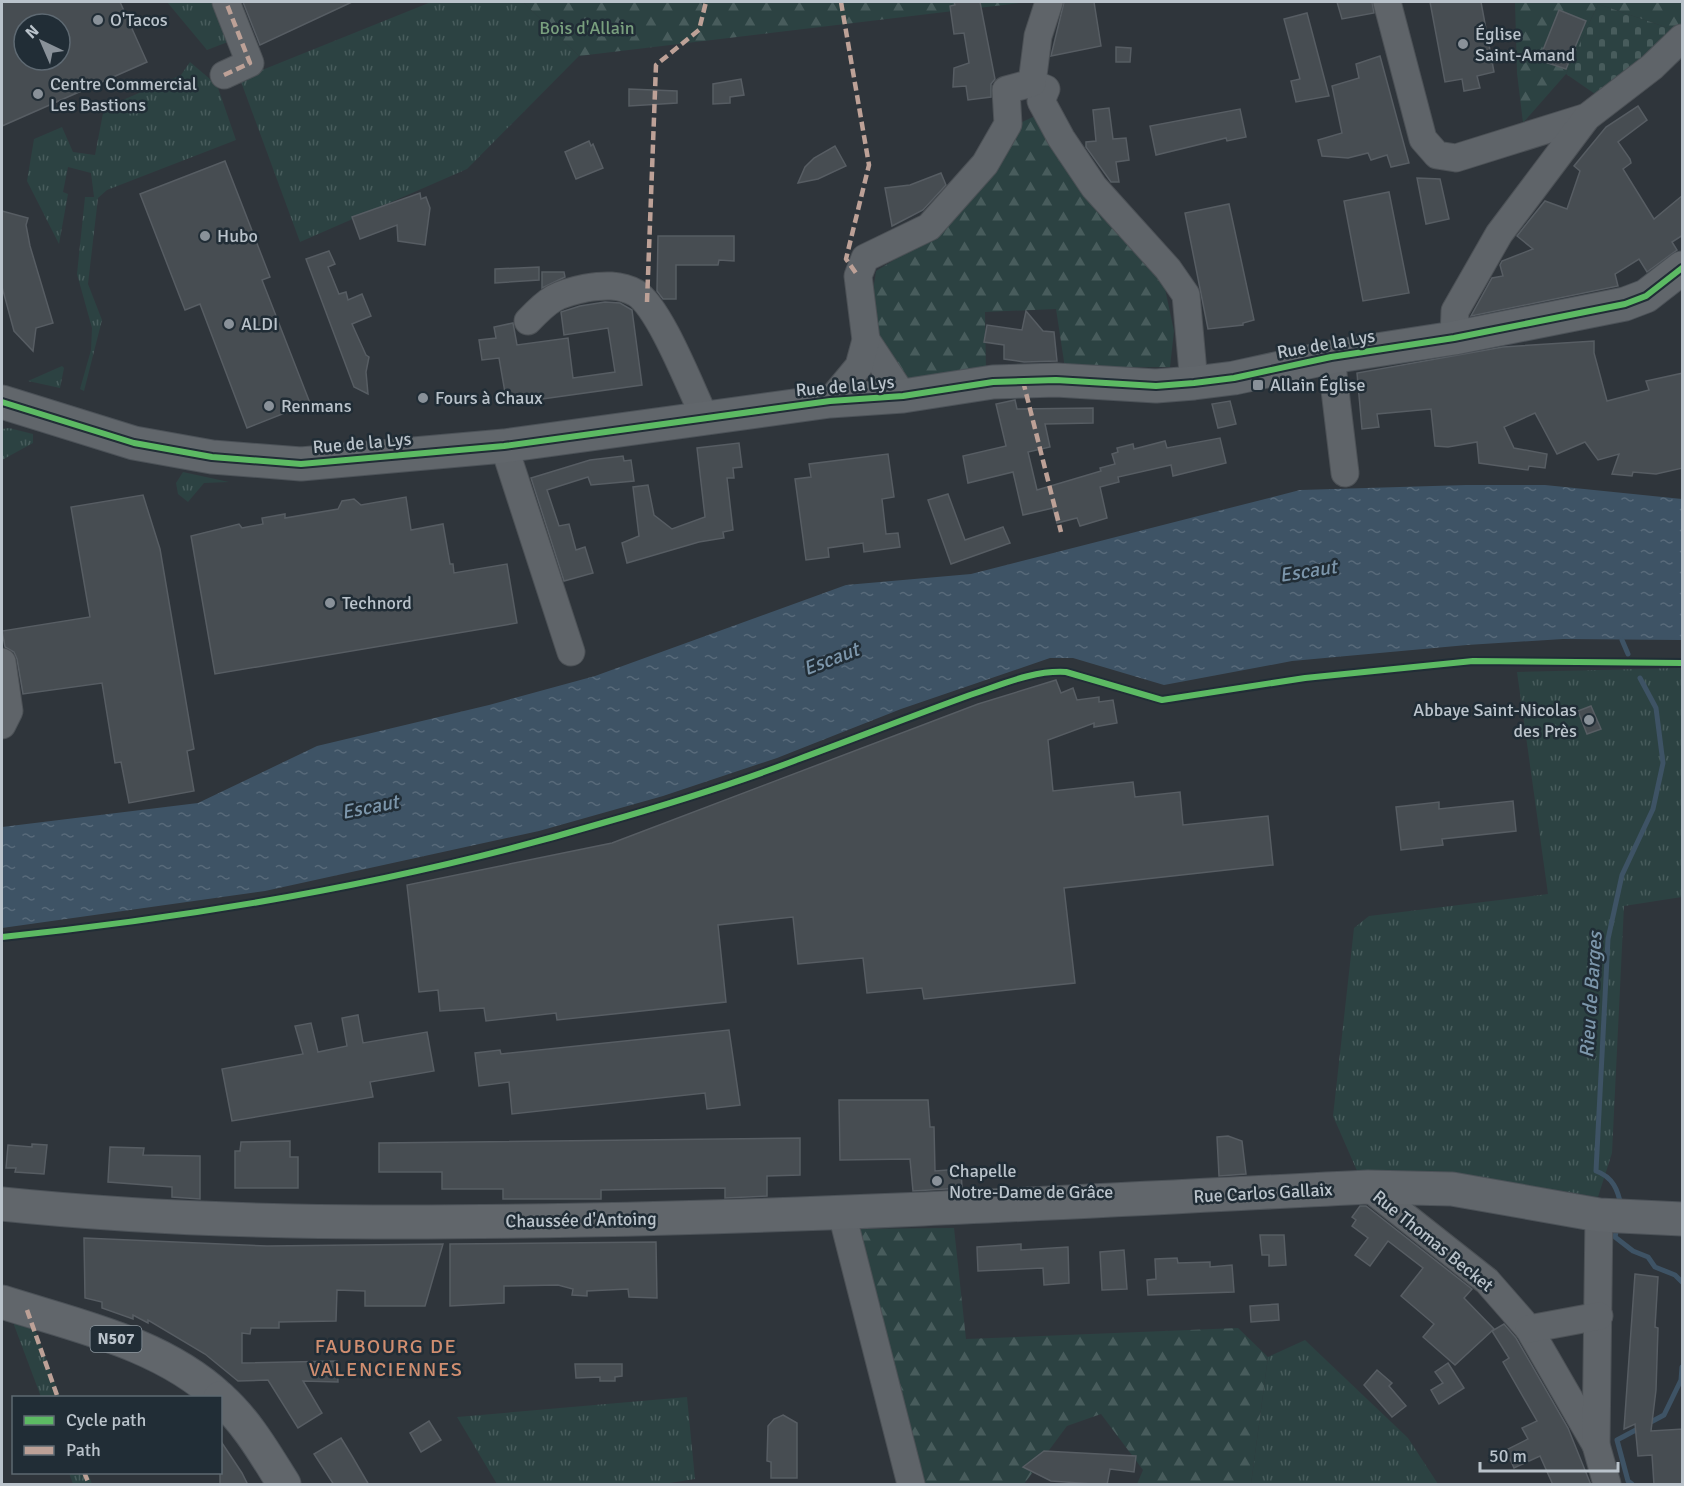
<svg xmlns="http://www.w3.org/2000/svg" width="1684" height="1486" viewBox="0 0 1684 1486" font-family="Signika,sans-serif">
  <defs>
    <pattern id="grass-tufts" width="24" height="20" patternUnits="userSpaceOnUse" patternTransform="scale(1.5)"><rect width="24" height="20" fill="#2c4242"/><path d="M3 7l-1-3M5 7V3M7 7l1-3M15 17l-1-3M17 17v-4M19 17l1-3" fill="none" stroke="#485c5c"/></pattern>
    <pattern id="forest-firs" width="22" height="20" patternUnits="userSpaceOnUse" patternTransform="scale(1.5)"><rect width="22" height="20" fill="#2c4242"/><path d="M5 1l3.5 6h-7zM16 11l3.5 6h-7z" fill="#485c5c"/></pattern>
    <pattern id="cemetery-stones" width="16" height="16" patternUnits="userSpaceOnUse" patternTransform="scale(1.5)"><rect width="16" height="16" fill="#2c4242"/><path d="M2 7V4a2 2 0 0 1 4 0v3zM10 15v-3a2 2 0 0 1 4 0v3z" fill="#485c5c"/></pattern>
    <pattern id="water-ripples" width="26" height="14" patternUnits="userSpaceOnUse" patternTransform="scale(1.5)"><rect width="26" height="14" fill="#3e5365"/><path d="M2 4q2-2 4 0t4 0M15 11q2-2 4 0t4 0" fill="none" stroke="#586a7a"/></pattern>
  </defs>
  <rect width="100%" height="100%" fill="#2f353b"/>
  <!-- grass -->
  <g fill="url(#grass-tufts)">
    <polygon points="167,2 216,2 233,40 207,50"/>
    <polygon points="431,2 523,2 579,56 467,169 300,242 240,79"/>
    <polygon points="190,62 217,85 236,140 107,190 98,198 88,284 102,320 84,391 80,389 91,350 92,328 77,274 85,197 94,197 91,173 68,167 63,192 68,194 59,244 27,181 34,139 62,127 73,152 95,155 104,108 181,75"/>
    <polygon points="62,366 64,368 60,388 28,381"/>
    <polygon points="9,428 33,434 33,443 2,460 2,429"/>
    <polygon points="183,472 229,482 204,483 188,502 178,494 176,483"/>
    <polygon points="1682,668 1682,897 1624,906 1612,1153 1598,1197 1452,1173 1358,1173 1333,1116 1354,928 1369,916 1548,894 1517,672"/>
    <polygon points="11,1317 32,1321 60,1397 41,1397"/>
    <polygon points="1305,1340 1408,1438 1438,1484 1251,1484 1268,1357"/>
    <polygon points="687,1397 695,1479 663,1484 497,1484 457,1417"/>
    <polygon points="69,1473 88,1473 92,1484 73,1484"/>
  </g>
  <!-- forest -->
  <g fill="url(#forest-firs)">
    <polygon points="523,2 1028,2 579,56"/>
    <polygon points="1515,2 1682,2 1682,25 1677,31 1598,4 1566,74 1523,123 1517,73"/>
    <polygon points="1037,115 1164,284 1174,331 1170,367 1065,368 1056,309 985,312 986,370 911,382 890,360 869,319 876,271 922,243 973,198 993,174 1020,123"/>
    <polygon points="954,1228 966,1339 1238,1328 1268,1357 1251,1484 1137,1484 1143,1470 1101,1414 1067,1426 1024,1484 911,1484 846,1229"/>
  </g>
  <!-- cemetery -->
  <polygon fill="url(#cemetery-stones)" points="1598,4 1677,31 1595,94 1566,74"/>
  <!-- water -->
  <polygon fill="url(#water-ripples)" points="1466,485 1545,485 1682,499 1682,640 1563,639 1467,645 1292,661 1164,685 1073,658 1050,658 901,709 777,758 663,796 539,831 265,891 2,928 2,827 198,803 317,746 489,705 595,676 846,585 971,574 1300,490"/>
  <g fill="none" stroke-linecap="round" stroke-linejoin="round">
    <!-- stream -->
    <g stroke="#3e5365" stroke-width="5">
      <polyline points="1622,640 1628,654"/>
      <path d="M1621,1206C1618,1190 1613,1177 1596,1171L1608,939L1622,875L1653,809L1663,763L1656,708L1640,678"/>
      <polyline points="1616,1232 1615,1237 1633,1251 1648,1257 1655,1267 1675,1275 1682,1282"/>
      <polyline points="1632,1484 1628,1481 1617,1440 1664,1415 1681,1380 1682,1367"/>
    </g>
  </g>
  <!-- building -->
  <g fill="#474d52" stroke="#575d63" stroke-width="1.5" fill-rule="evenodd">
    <path d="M2,2H120L147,62L2,126ZM24,24H60V60H24Z"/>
    <polygon points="243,2 352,2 260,45"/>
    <polygon points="954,2 980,2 995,79 991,84 991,97 968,100 966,86 953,87 954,68 969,63 964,33 954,34 950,6 955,5"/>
    <polygon points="1064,2 1094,2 1101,46 1051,56"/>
    <polygon points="1337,2 1372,2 1374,13 1342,19"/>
    <polygon points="1430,2 1481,2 1494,72 1477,76 1480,88 1464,91 1462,79 1445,82"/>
    <polygon points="1559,10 1586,21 1566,69 1539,60"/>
    <polygon points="1307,13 1329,96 1296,102 1291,81 1300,79 1284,19"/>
    <polygon points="1116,47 1131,48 1130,62 1116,62"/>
    <polygon points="1380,56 1409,163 1391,167 1387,155 1371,160 1368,153 1348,158 1322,156 1318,140 1342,133 1332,86 1359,78 1356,64"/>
    <polygon points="741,79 744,95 730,97 730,103 713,104 713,84"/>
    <polygon points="629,89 677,91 677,103 629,106"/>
    <polygon points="1638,106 1647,120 1618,142 1630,159 1631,163 1623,169 1654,219 1683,195 1683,235 1672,242 1677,250 1647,272 1639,259 1615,274 1618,286 1471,316 1492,278 1503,276 1500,265 1502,261 1533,249 1517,236 1528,222 1545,201 1567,209 1580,171 1574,166 1606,127"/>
    <polygon points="1109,108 1113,139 1126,138 1129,160 1116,162 1119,182 1111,182 1086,147 1086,142 1096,141 1093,110"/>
    <polygon points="1240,109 1246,137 1227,141 1226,138 1156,155 1150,126"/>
    <polygon points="589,141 591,146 593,144 603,168 576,179 565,152"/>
    <polygon points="835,146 846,166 818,179 798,183 805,167 814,158"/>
    <polygon points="225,161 270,277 262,280 310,403 247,428 200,304 185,310 140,194"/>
    <polygon points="941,173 946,185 923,210 892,226 885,188 910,185"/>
    <polygon points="1417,178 1440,179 1449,219 1426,224"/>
    <polygon points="1389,192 1409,293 1363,301 1344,201"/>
    <polygon points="420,193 421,199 426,197 430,208 425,245 398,241 397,225 360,239 352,217"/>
    <polygon points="1229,204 1254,320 1243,323 1243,325 1208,329 1185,213"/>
    <polygon points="2,211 28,218 26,225 30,246 53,323 36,328 33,351 14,331 2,287"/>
    <polygon points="658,236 734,236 734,261 719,260 718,265 676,265 676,299 663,299 657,291"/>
    <polygon points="329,251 335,264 328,267 339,294 346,292 348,300 362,294 371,316 352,324 366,355 369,357 366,372 368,394 354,387 306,259"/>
    <polygon points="539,267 539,280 495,283 495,269"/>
    <polygon points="542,272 564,272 565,277 542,288"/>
    <polygon points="605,302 620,303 632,310 642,385 507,404 499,358 482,360 479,340 496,338 494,327 513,323 517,345 568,338 573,378 615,372 608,328 564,335 561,312 580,306"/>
    <polygon points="1026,311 1043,331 1054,332 1057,361 1024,362 1004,359 1004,345 984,342 987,325 1022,330"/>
    <polygon points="1594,341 1594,353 1607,401 1649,390 1646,381 1683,373 1683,468 1656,474 1633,472 1632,476 1612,474 1619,454 1598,460 1585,442 1557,454 1535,413 1504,427 1514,448 1547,454 1545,468 1529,466 1528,470 1479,463 1477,442 1448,447 1435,446 1431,409 1377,414 1379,427 1362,429 1357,373 1503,347"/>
    <polygon points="1015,400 1017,409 1093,408 1093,423 1045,424 1050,447 1028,452 1037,490 1101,471 1100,468 1115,464 1112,454 1118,452 1117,448 1133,444 1134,449 1165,441 1167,448 1220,438 1226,463 1173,476 1171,465 1118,477 1119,482 1100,487 1107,518 1080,526 1077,518 1057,523 1053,508 1023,515 1013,472 968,483 963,456 1006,446 996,404"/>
    <polygon points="1230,401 1236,424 1218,428 1212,404"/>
    <polygon points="739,443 742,467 733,468 734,478 727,478 733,530 723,532 724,538 699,542 627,563 622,543 639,536 633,487 648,485 654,515 672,529 705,517 697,448"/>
    <polygon points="888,454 894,497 882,499 886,534 898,533 900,547 864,552 863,543 828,548 829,557 806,560 795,479 811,477 809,464"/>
    <polygon points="623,456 624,461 631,460 634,481 591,485 588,477 547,490 559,526 569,524 576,550 585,547 593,573 564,581 531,478 590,460"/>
    <polygon points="948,494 965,540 1003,527 1010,543 951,564 928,500"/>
    <polygon points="143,495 160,549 194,749 187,751 194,791 129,803 121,762 115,763 102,683 23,694 17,659 14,652 5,647 2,631 90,617 71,507"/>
    <polygon points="406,497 411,530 443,524 450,564 453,564 454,573 507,564 517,623 215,674 191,536 239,524 242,528 263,524 262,518 285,514 285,518 338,509 342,501 354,499 361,505"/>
    <polygon points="1056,680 1061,693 1073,688 1077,700 1099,697 1099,702 1113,700 1117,723 1094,727 1094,723 1048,740 1053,791 1133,782 1135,797 1180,792 1183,825 1268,816 1273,865 1064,888 1075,983 924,999 922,988 867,993 863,958 798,964 793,917 718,925 726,1002 557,1020 556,1013 486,1021 484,1008 440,1011 438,990 419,992 407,885 612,843 978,704"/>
    <polygon points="1591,706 1601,729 1587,734 1578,711"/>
    <polygon points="1513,801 1516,831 1442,839 1443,845 1401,850 1396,807 1439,802 1439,809"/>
    <polygon points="358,1015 363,1043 427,1032 434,1071 370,1082 373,1097 232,1121 222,1069 303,1054 295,1026 311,1023 318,1052 347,1046 342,1018"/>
    <polygon points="729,1030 740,1105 707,1109 705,1093 512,1114 509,1082 479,1086 475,1053 500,1050 501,1054"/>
    <polygon points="839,1100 928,1100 930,1127 934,1127 935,1171 961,1169 962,1188 913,1191 910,1159 840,1160"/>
    <polygon points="1228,1136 1242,1141 1246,1174 1219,1176 1217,1137"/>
    <polygon points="800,1138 800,1175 767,1176 767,1196 725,1198 725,1188 601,1190 601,1199 503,1199 503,1189 442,1189 442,1172 379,1172 379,1143"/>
    <polygon points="290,1141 290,1157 298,1157 298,1188 235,1188 235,1151 240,1151 241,1142"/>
    <polygon points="32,1144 47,1145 44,1174 15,1172 16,1168 6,1168 8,1145 32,1147"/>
    <polygon points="110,1147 144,1148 143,1155 200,1156 200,1199 172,1197 172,1187 108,1182"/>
    <polygon points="1360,1206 1366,1206 1472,1289 1464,1298 1494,1329 1455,1365 1423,1337 1434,1324 1401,1296 1423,1268 1388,1241 1370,1266 1355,1255 1368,1238 1352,1226 1356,1220 1352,1217"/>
    <polygon points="1260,1235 1284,1235 1286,1265 1269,1266 1269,1255 1262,1255"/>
    <polygon points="84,1238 267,1246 443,1244 425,1306 365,1306 365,1291 337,1290 336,1321 279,1322 279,1328 251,1328 250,1334 242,1333 242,1363 337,1361 338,1382 303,1381 322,1413 298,1428 268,1380 238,1381 205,1354 148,1320 148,1323 133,1315 133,1319 102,1308 102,1302 85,1298"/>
    <polygon points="656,1242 657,1298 629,1297 628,1289 587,1291 587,1296 572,1295 573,1289 558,1285 504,1286 504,1303 450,1306 450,1244"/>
    <polygon points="1021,1244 1021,1250 1068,1247 1069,1283 1044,1285 1043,1268 978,1271 977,1247"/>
    <polygon points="1124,1250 1127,1289 1102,1290 1100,1252"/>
    <polygon points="1177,1258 1178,1263 1210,1262 1210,1267 1232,1265 1234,1292 1148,1295 1147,1280 1156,1279 1155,1259"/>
    <polygon points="1635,1274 1658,1277 1655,1327 1658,1328 1656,1390 1651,1431 1683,1429 1683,1485 1654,1485 1652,1455 1638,1456 1635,1424 1624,1429"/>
    <polygon points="1278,1304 1279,1320 1251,1322 1250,1306"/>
    <polygon points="1504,1324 1516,1338 1568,1428 1591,1485 1553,1485 1540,1456 1514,1468 1506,1450 1528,1439 1522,1428 1537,1421 1503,1362 1509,1358 1492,1331"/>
    <polygon points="1448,1363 1464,1388 1439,1404 1431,1390 1443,1383 1435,1372"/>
    <polygon points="575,1364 622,1364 622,1376 615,1377 615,1381 600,1381 600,1377 576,1378"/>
    <polygon points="1377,1370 1392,1383 1389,1386 1406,1406 1392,1417 1364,1385"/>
    <polygon points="783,1415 797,1423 797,1478 771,1478 771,1462 767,1461 768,1426 774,1419"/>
    <polygon points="429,1421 441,1440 421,1452 410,1433"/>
    <polygon points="341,1438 352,1456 369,1485 334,1485 314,1454"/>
    <polygon points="220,1440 242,1473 248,1485 220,1485"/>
    <polygon points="1044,1451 1136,1456 1134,1472 1110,1469 1107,1485 1051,1481 1023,1467"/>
  </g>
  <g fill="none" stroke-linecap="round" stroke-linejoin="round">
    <defs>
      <g id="minor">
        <polyline points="1387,2 1423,139 1437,155 1456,158 1587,117"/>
        <polyline points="224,75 250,63 226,2"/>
        <polyline points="1032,83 1046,89 1041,101 1061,138 1094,187 1168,269 1186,295 1194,383"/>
        <path d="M528,321C549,299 556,294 586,288C603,285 620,284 636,293C660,308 691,389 705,418"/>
        <polyline points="1454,338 1455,311 1499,234 1587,117 1652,67 1682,38"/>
        <polyline points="866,340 903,396"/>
        <polyline points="1331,357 1345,473"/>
        <polyline points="830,401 859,366 866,340 858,276 865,258 929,227 985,164 1008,124 1006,90 1032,83 1038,36 1049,2"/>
        <polyline points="504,446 571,652"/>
        <polyline points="2,662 9,711 2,725"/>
        <polyline points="1368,1187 1487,1281 1529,1329 1596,1445"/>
        <polyline points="842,1214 911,1484"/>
        <polyline points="1599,1215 1596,1445 1607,1484"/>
        <polyline points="1529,1329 1599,1316"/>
      </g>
      <g id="major">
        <polyline points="2,402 134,443 212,457 301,464 504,446 830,401 903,396 993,382 1056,380 1156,386 1194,383 1234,378 1331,357 1454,338 1625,304 1646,296 1682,268"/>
        <path d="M2,1204C196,1224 390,1224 585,1220C847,1215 1107,1200 1368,1187L1452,1189L1599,1215L1682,1219"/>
        <path d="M2,1302C77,1326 161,1343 220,1398"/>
        <path d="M220,1398C247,1422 265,1454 284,1484"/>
      </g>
    </defs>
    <!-- minor casing -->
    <use href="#minor" stroke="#4c5156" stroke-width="29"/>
    <!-- major casing -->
    <use href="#major" stroke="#4c5258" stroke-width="35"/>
    <!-- minor -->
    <use href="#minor" stroke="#5f6469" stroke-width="27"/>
    <!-- major -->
    <use href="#major" stroke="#61666b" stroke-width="33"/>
    <!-- quiet -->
    <g stroke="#bda197" stroke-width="4.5" stroke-dasharray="9 4.5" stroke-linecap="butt">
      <polyline points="841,2 869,165 846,259 858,276"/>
      <polyline points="224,75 250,63 226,2"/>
      <polyline points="647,302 656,65 699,30 706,2"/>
      <polyline points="1023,381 1061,532"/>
      <polyline points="27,1310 58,1398"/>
      <polyline points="84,1472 89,1484"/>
    </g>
    <defs>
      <g id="cycleway">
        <polyline points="2,402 134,443 212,457 301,464 504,446 830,401 903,396 993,382 1056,380 1156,386 1194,383 1234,378 1331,357 1454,338 1625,304 1646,296 1682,268"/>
        <path d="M2,937C204,916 403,882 599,824C666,805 734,784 799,759C856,738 912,716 970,695C1001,685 1033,670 1066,672L1162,700L1305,678L1473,661L1682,663"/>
      </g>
    </defs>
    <!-- cycleway casing -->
    <use href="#cycleway" stroke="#212d36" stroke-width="10"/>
    <!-- cycleway -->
    <use href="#cycleway" stroke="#5cba63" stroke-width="6"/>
  </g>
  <!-- markers -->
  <g fill="#899199" stroke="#212d36" stroke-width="2">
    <circle cx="98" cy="20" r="6"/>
    <circle cx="1463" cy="44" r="6"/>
    <circle cx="38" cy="94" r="6"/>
    <circle cx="205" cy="236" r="6"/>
    <circle cx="229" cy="324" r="6"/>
    <rect x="1252" y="379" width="12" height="12" rx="3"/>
    <circle cx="423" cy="398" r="6"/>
    <circle cx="269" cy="406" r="6"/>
    <circle cx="330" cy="603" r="6"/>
    <circle cx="1589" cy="720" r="6"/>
    <circle cx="937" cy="1181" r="6"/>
  </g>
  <g text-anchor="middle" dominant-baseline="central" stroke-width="5" stroke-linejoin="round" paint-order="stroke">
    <!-- shield labels -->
    <rect fill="#212d36" stroke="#8c969e" stroke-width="1.5" x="90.5" y="1326" width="51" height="26" rx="4.5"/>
    <g font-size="16" font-weight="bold" fill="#bac3cb">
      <text x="116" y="1339">N507</text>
    </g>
    <!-- poi labels -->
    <g font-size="18" fill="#bac3cb" stroke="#212d36" text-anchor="start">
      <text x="110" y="20">O'Tacos</text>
      <text x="1475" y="34">Église<tspan x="1475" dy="21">Saint-Amand</tspan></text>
      <text x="50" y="84">Centre Commercial<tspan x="50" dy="21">Les Bastions</tspan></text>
      <text x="217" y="236">Hubo</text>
      <text x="241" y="324">ALDI</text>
      <text x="1270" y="385">Allain Église</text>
      <text x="435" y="398">Fours à Chaux</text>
      <text x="281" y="406">Renmans</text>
      <text x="342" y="603">Technord</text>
      <text x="1577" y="710" text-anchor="end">Abbaye Saint-Nicolas<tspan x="1577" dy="21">des Près</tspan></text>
      <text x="949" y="1171">Chapelle<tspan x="949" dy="21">Notre-Dame de Grâce</tspan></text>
    </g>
    <!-- park labels -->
    <g font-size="18" fill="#799f7e" stroke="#212d36">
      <text x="587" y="28">Bois d'Allain</text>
    </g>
    <!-- street labels -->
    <g font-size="18" fill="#bac3cb" stroke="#212d36">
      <text transform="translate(1326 344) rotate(-10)">Rue de la Lys</text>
      <text transform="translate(845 386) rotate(-5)">Rue de la Lys</text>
      <text transform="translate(362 443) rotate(-5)">Rue de la Lys</text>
      <text transform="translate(1263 1193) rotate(-3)">Rue Carlos Gallaix</text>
      <text transform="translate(581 1220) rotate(-1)">Chaussée d'Antoing</text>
      <text transform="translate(1433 1241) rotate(39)">Rue Thomas Becket</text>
    </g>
    <!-- water labels -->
    <g font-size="20" font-style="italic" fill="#7c96ab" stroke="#212d36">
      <text transform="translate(1308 571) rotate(-9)">Escaut</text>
      <text transform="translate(831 659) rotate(-21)">Escaut</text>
      <text transform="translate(370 807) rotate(-11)">Escaut</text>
      <text transform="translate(1591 995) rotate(-86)">Rieu de Barges</text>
    </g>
    <!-- neighbourhood labels -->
    <g font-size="20" letter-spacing="1.5" fill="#d08e70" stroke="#212d36">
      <text x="386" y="1346">FAUBOURG DE<tspan x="386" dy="23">VALENCIENNES</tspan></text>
    </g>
  </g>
  <!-- border -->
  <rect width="1684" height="1486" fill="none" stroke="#bac3cb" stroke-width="6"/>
  <!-- legend -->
  <rect x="12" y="1396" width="210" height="78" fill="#212d36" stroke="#5e6972" stroke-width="1.5"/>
  <rect x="24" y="1416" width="30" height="9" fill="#5cba63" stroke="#5e6972" stroke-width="1.5"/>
  <text x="66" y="1426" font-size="18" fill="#bac3cb">Cycle path</text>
  <rect x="24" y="1446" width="30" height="9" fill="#bda197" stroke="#5e6972" stroke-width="1.5"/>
  <text x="66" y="1456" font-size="18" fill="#bac3cb">Path</text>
  <!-- north arrow -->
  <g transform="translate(42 42) rotate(316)"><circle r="28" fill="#212d36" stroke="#5e6972" stroke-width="1.5"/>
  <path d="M0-4.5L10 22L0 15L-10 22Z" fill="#899199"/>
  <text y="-9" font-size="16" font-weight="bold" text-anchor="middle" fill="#bac3cb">N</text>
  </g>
  <!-- scale -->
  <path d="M1480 1462v9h138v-9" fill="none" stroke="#bac3cb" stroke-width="3"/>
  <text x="1489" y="1462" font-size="18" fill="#bac3cb" stroke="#212d36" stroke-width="4.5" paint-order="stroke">50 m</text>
</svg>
